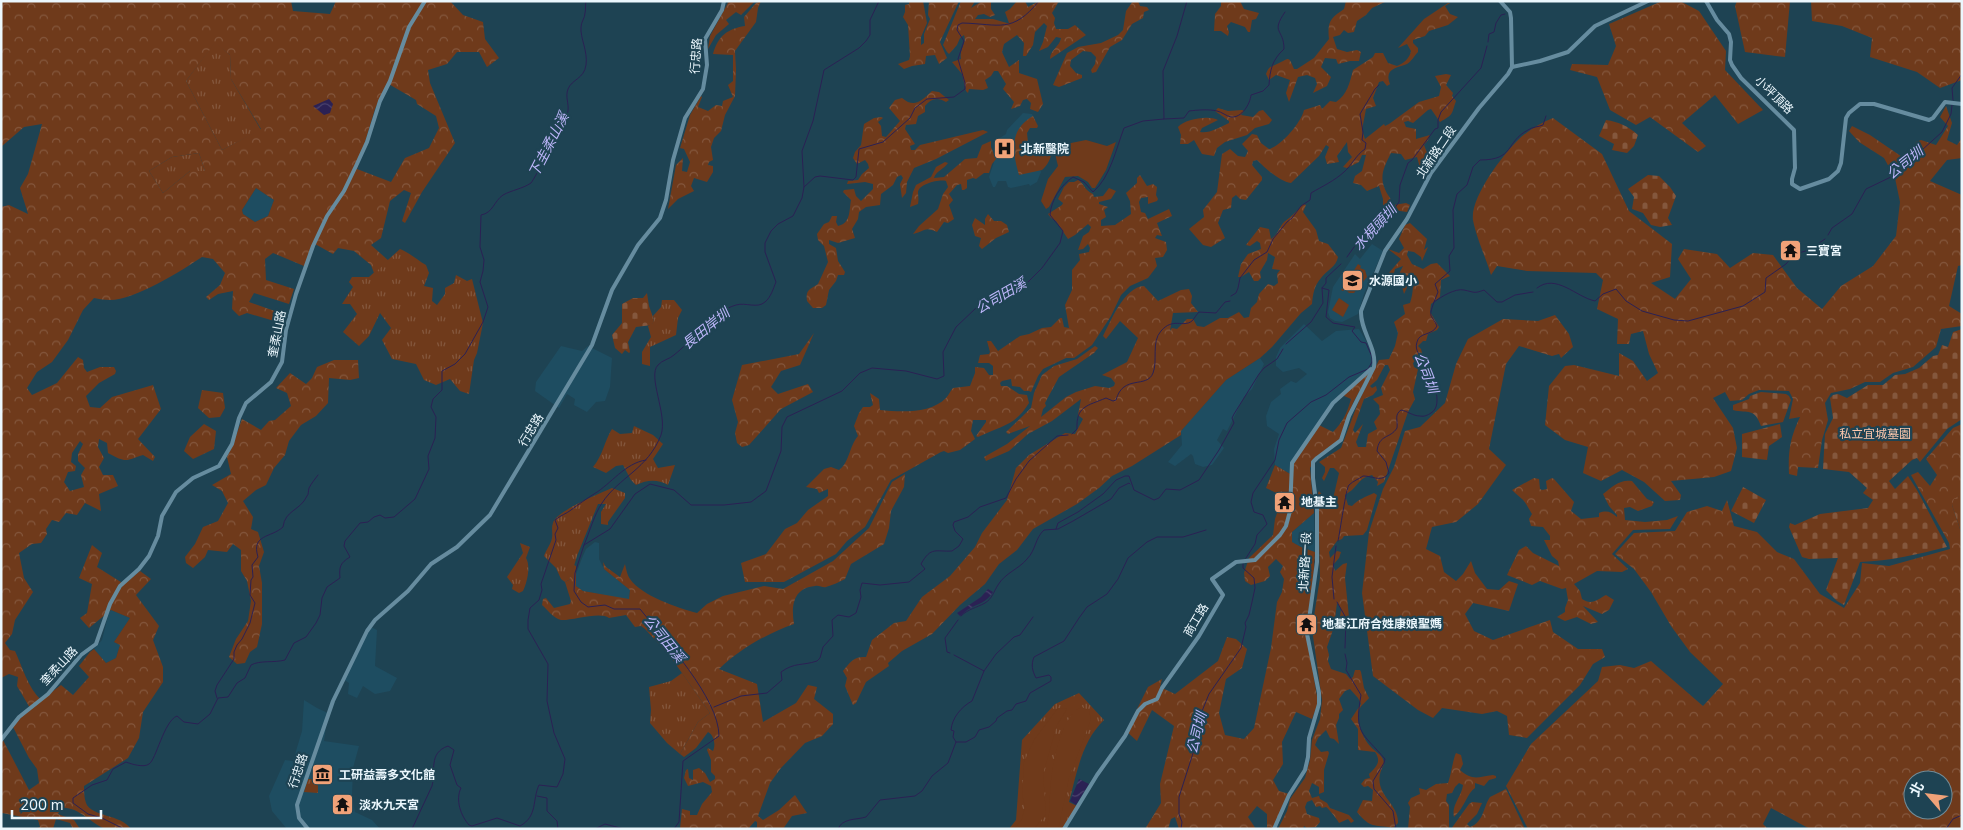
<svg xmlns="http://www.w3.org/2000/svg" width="1963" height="830" viewBox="0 0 1963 830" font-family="'Nunito Sans','Noto Sans TC',sans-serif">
  <defs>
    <pattern id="grass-tufts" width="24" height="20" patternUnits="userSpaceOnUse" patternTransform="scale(1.25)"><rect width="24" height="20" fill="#6f3a1b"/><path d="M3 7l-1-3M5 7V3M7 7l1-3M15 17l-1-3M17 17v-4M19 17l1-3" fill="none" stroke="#84573d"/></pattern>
    <pattern id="forest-crowns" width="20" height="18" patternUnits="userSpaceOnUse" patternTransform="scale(1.25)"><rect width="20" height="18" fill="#6f3a1b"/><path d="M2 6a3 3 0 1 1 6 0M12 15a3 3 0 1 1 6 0" fill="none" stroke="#84573d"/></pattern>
    <pattern id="cemetery-stones" width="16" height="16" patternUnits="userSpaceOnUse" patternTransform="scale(1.25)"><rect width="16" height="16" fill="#6f3a1b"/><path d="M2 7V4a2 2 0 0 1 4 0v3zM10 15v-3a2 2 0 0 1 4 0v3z" fill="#84573d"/></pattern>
    <pattern id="water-waves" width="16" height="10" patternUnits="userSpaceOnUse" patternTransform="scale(1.25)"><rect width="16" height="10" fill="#2b2154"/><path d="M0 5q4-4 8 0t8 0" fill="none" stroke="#4a426e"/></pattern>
  </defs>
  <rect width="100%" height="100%" fill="#1e4353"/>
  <!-- built -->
  <g fill="#1e4d61">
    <polygon points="1023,113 1032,114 1034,118 1024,125 1015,146 1039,167 1041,172 1037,182 1030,186 1029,184 1011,188 1008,187 1006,181 998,181 995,187 993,187 989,177 994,162 995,141 1006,134 1007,130"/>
    <polygon points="256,188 274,200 268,216 255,222 243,214 242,210"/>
    <polygon points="1372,244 1383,251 1364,294 1358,314 1342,322 1335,321 1330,318 1328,312 1333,287 1355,254 1360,259"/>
    <polygon points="1304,324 1322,341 1336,331 1359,329 1375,356 1373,367 1332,406 1319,425 1292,475 1275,465 1274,449 1279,434 1267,426 1266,416 1271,402 1281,394 1280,389 1291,381 1296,383 1307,374 1299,368 1283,372 1276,366 1276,357 1280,348"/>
    <polygon points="561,346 582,351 588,346 612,358 610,387 605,401 596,402 587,412 574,405 575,399 567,394 559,408 535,391 536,382"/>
    <polygon points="1260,358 1264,364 1252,389 1244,397 1227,431 1223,429 1217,440 1224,448 1212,465 1203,467 1195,464 1193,456 1191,454 1175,466 1168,462 1182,445 1181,431 1203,406 1226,380"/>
    <polygon points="1314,513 1315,552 1301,547 1291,542 1292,532"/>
    <polygon points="595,542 599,543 599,559 604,569 630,590 629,600 583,591 576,586 576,574 582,558 586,549"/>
    <polygon points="111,610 130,618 114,642 120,645 116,658 106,663 94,649 102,640 109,612"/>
    <polygon points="371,627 377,630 375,666 397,678 390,691 375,694 363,686 357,698 348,694 349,683 343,679"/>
    <polygon points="304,700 317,708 328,713 324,741 359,746 353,768 352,797 355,812 372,820 380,829 287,829 272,811 269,796 285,760 293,761 302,731"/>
  </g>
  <!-- grass -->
  <g fill="url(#grass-tufts)">
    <polygon points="215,42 230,55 231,79 261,130 222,150 186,81"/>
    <polygon points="199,153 205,171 190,171 163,193 149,171 172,157"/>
    <path d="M400,249C410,253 417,260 426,265L429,273L424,286L433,288L432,301L437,305L445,294V288L454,283L456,275L467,281L472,279L483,323L477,353L474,360L469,394L460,391L450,379L436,385L424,380L416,364L392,359L382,340L391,328L380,313L369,336L359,346L343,332L357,314L350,304H342L353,287L349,282L352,277H369Z"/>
    <polygon points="662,300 674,300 682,310 678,318 676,335 650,347 650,366 642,364 642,352 651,337 648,326 652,324 654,320 653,316 661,307"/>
    <path d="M634,426L653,435L663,444L653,459L658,468L675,465L668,485C657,479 647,480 636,485L631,480L623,465L616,466L606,473L593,467C603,455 604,442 612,429L620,434L632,433Z"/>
    <polygon points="1275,465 1292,475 1291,488 1283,496 1266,488"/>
    <path d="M612,488L625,493V498L608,522V525L601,524V512L606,504H598L577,556L571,576L569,580L565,582L561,579L556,568L544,556C546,550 551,544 552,538C553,533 551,528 553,523C556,511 599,494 612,488Z"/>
    <path d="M520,543L530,547L526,558C531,566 527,583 523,591L519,593L512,589L513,585L507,577L523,553Z"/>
    <polygon points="682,673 710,713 698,722 680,754 667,743 650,723 651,710 649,687 671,681"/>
    <path d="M1079,693L1104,720C1082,741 1077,772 1069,802L1077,806L1062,829H1009L1016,820L1022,740L1055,704Z"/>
    <polygon points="308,779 318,779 318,793 304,792"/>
  </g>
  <!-- forest -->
  <g fill="url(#forest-crowns)" fill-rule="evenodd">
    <path d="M1,1H291L293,11L330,14L336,1H450L463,15L483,22L485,39L499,58L487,67L479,52H457L447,64L428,70L430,83L455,143L422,192L405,223L402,221L411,193L404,190L390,201L381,238L371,245L389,261L374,273L371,265L354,251L338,248L333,254L315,244L304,266L273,253L265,259L266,280L294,289L289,304L254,293L249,302L286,315L281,323L247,313L239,316L232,309L233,291L218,294L209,300L206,297L220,285L225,273L213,259L202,257C181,271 135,300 110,300C105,300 99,299 94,298L83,310L68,340L52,362L37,372L27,388L32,395L57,383L78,357L83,360L84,368L87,372L100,367H114L116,371L115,374L99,383L86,396L90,407L100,408L112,397L153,385L161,409L138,439L155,457L153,461L143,455C124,461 127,463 108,453L107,443L99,439L98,447L104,458L99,467L103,475H113L118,486L99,494L101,511L85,503L77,515L66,513L59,522L52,520L46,529L47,534L41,543L32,544L19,553L24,578L33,592L15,620L12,634L5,643L10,650L15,651C22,666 28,688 41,700L61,685L73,695L89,677L79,666L90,652L94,649L106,663L116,658L120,645L114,642L130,618L111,610L89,628L80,618L87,613L92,584L79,578L92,545L102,553L97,567L124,584L140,571L151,579L136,595L159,626L153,640L163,667V682L143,712L139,738L128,758L84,786C84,791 84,798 86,803C91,817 121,814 131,829C123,829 110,830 103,828C90,822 77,806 61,808L58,814L74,820L80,829H73L70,823L56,819L53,829H35L40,827L38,820L2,813L1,814V743L3,740L29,790L39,783L37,769L29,758L13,727L18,718L30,708L17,686L18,677L9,674L1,678V207L9,205L28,214L20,188L28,174L42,124L24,127L1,147ZM215,43L230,55L231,79L261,129L222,150L186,81ZM387,83L416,100L417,104L436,116L439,128L429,148L405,158L391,182L357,169L375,109ZM199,153L205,171H190L163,193L149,171L172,157ZM256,188L274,200L268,216L255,222L243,214L242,210ZM80,441L83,444L78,454V461L85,468L81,475L84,487L70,491L64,482L68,472L75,471L76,466L71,462L72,453Z"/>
    <polygon points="729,1 755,1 741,15 736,12 726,20 729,24 716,35 708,49 710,36"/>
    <path d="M761,1L758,8L756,22L735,51L736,70L735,96L725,115L721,131L714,138L711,147L713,160L709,162L708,165L713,166V172L707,182L694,178L691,186L694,191L678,199L668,209L676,165L683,158L682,171L687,172L690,162L684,149L680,148L690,115L701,96L702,97L698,107L708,111L716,105L722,106L723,101L733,97L728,85L733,81V55L713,54C718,36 727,29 745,26L744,17L756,3Z"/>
    <polygon points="909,1 923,1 927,23 921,37 921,45 924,43 924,34 930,19 928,15 929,1 959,1 940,42 947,58 939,64 935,55 926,56 925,64 912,66 904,69 898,64 909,60 910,56 908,25 903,17 905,12 905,5 909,4"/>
    <path d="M961,1H975L971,8L982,1H991V9L995,15L990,17L984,14L978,15L975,19H993L1007,23H1009L1005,12L1010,9L1017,1H1025L1028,7L1039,1H1059L1052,13L1055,18L1054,23L1056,29H1068L1075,25L1086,35L1050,59C1050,50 1060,46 1061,38L1056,37L1048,47L1039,51L1043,42L1047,26L1044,23L1035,32L1033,45L1026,56H1023L1024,43L1017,35L1004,44L1002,52L1009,67L1019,60V73L1037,79L1043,104L1038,112L1030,109L1031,103L1027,99L1023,100L1020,106L1011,109L1014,102L1003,89L1006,84L998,71H994L991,76L985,80L988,88L983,90L969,89L968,93L966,91L962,74L952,62L961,59C959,50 967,43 964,35L960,38L957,45L949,54L947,52L943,45Z"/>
    <polygon points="1133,1 1138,1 1140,6 1147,7 1149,10 1144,12 1143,18 1132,24 1122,40 1110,47 1096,72 1092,73 1091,70 1095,64 1096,57 1091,52 1083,51 1071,60 1070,66 1076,73 1082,75 1082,78 1059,87 1053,85 1067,53 1078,47 1101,43 1118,35 1123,30 1126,11"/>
    <polygon points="1221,1 1240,1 1244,9 1259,13 1256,19 1252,20 1250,32 1248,32 1245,27 1231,22 1227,26 1229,32 1228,36 1221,31 1214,31 1215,14 1221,6"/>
    <path d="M1346,1H1387L1372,8L1366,15L1357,21L1354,32L1348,33L1344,30L1340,35L1333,37L1337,49L1347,52L1357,50L1361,52L1359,61H1350L1338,64L1336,59L1325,58L1321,67L1331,77L1327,86L1313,93L1317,84L1315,78L1307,75L1298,77L1289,102L1286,93L1290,80L1276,75L1269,80L1266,74C1270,65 1270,68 1277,64C1290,58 1288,55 1294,69H1297L1314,58L1329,39C1327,21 1331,18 1344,9Z"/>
    <polygon points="1662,1 1680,1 1699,11 1726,51 1725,70 1763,110 1738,124 1715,95 1682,123 1706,146 1698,152 1650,117 1636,125 1610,110 1597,77 1570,70 1572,64 1608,65 1616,46 1609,24"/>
    <polygon points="1737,1 1790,1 1785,57 1745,52 1735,6"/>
    <polygon points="1811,1 1962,1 1962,80 1940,88 1917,72 1870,57 1872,38 1842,26 1812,21"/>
    <path d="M1448,3H1450L1445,6L1450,14L1458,17L1448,25L1429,31L1425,36L1413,40V43L1418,48V52C1415,55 1411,62 1407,64C1396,68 1384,69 1390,84L1387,86L1383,81L1379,82L1373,98L1376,106L1366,109L1362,130L1365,139L1384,124L1385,126L1389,124L1419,102L1439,96L1441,87L1435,76L1446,74L1451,75L1446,85L1453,93L1452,96L1456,101C1451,115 1454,114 1440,122L1431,109L1428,110L1413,123L1408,121L1404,122L1406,127L1416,129V139L1430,135L1428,140L1424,145L1428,155L1435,160L1430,169L1420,168L1417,157L1405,160L1401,154L1391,153C1383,169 1378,178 1388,195C1390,198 1392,201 1394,205L1406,203L1410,205L1407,212L1393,210L1389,206L1383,205V199L1379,186L1367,191L1361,185L1353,183L1355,176L1362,171L1366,155H1362L1359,162L1347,168L1343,167L1352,157L1348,152L1347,142L1337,156L1339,162L1327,164L1325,157L1329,147L1326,145L1319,156L1291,183C1280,182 1265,168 1257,160L1253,161L1252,165L1262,177V180L1246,200L1240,199L1236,195L1232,198L1231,208L1223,210L1218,223L1225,238L1211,247L1203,245L1189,229L1204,217L1203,210L1217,192L1222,154L1230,149L1238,156L1245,157L1248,151L1242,144L1252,134L1257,135L1261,143L1269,149C1281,146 1301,123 1304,110L1320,105L1322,109L1330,101L1336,102C1347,95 1350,82 1353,70L1373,57L1375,53H1383L1388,63L1397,66C1403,64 1410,58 1411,51L1407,44L1398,48L1424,19Z"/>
    <path d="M932,91L939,92L949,100L946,102C938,97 931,98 925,106V112L918,116L916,124L906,125L905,129L915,144L910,146L911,150H915L920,145L983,130L988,132L936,159L914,168L907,182L906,193L902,198L900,184L903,178L901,175L897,177L893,185L881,194L880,205L866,207L859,212L858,219L852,229L855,238L838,243L829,240V244L836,248L838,261L845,272L844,275H838L836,281L829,290L826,305L822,308H813L807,301C805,289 811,289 818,284L828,262L824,246L818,240L817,234L824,224L829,222L832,216H837L836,222L838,226C851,223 849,211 851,200L843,192L844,190L854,189L856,196L861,201L873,189V184L865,182L847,184L848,181L858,180L862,174L869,168L868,164L865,160L857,164L853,158L855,152L861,145L864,124L874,118L881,117L883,118L878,122L881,126L882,136L886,137L900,121L889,108L895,100L902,98C915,109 922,100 932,91Z"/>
    <path d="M1946,106L1952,123L1947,140L1957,145L1962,138V158L1947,160L1930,181L1962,195V265L1958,266L1949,306L1962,314V326L1941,329L1936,347L1913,367L1893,373L1880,382H1865L1850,389L1831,393L1825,403L1828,420L1822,440L1818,468L1798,467L1797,476L1789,474C1788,451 1790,438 1800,417L1789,419L1793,399L1789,391L1759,390L1749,394L1742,400L1730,401L1725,392L1713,398L1733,428L1737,448L1731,471L1714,477L1671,481L1681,495L1680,500L1665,501L1644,482L1622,470L1601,481L1583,473L1588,447L1565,440L1545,425L1549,386L1565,366L1574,365L1619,376V353L1633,361L1647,381L1658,373L1649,354L1643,331L1631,334L1629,344H1617L1618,319L1597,309L1603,280L1596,273L1527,271L1497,266L1491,275C1486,258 1476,237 1473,220C1470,198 1502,156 1517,141C1527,131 1540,123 1553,118L1602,154L1629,211L1672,244L1670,277L1651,283L1675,299L1691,279L1678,259L1684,249L1717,254L1730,268L1753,253L1773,255L1797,288L1822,309L1841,286L1873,266L1896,236L1900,202L1895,178L1884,158L1859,142L1849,131L1852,126L1870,135L1911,163L1916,142L1921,140L1936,145L1948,126L1940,117Z"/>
    <path d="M1218,108L1228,111L1242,110L1244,111L1241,115L1253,117L1259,111L1263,110L1272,120L1269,124L1255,128L1247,135L1225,142L1217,148L1214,156L1202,154L1194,140L1188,144H1180L1181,135L1178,127C1185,119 1209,115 1218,120L1202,128L1200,132C1209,134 1220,127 1229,123V121L1215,111Z"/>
    <path d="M1033,116L1038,126L1037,128H1030L1027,133L1029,152L1034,144L1041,149L1047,141C1056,149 1050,163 1042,170L1019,175C1012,151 1009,130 1033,116Z"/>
    <path d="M991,141V147L996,159L992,164L989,173H984L976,179L973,178L967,180V188L964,190H962L961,184L957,185L949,194L953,200L949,205L954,219L948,223L944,222L937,232C925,226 925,231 913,234L919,226L938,209L943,194L948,187L946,181C939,179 919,184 918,192C918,196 919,199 918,204L910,207L913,192L916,185L931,177L936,167L945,162L948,163C944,169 936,171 934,178L944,177L965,159L977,158L982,145Z"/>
    <path d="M1140,175L1147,186L1153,184L1157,187L1156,195L1158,199L1157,201L1148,204V197L1141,198L1139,202L1141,212L1145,213L1148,219L1169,209L1172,216L1157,223L1162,236L1157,235L1155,238L1166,242L1167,250L1163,257L1155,258L1157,266L1148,278L1130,286L1121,295L1111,316L1092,345L1074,358H1066L1043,369L1038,376L1031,392L1029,391H1024L1020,387L1012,386L1011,379L1002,381L1000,383L1001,386H1007L1019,394L1027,395L1029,403C1015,426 1001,426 978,437L976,436L986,422V420H973L971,431L975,439L960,450L948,453L944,451L941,452L891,480L865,527L847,541L836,554L784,582H745L741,563L766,554L785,529L797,523L808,510L828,496V489L819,493L817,489L806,487L824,469L831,467L839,470C850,462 849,446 858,436L854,426L859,413L863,407H870L873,405L870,393L879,399L880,410C901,412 930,414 946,398C949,395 950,391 953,388L970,386L975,373V367L984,368L989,375H993V366L989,363H978L980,355L989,354L990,352L987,341H991L998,351L1020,336L1029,334L1042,328L1051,327L1060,318H1062L1064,327L1069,328L1065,305L1072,290V270L1080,260L1079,254L1089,252L1090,248L1088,244L1083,249L1078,250L1083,236L1089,232L1091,227L1088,224L1075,235L1068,239L1056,221L1051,218L1048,214L1062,205L1063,203L1058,199L1064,187L1069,182H1074L1078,180C1085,184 1083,189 1093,194L1094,197L1103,196L1109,188L1116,191L1111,199L1099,202V204L1108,207L1104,210L1106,217L1101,220V226L1115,225L1131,214L1130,201L1126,193L1137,183V178Z"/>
    <path d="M1303,204L1306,205L1303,212L1316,230L1319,241L1328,244L1338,257C1336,267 1327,270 1321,278C1314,286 1313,294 1312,304L1301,313L1272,347L1260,358L1226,380L1181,431V435L1132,466L1112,476L1099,488L1077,504L1033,529L1017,550L999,564L985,584L960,605L932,634L902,651L888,663L889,666L866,682L856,703L853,705L845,686L847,678L843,671C850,662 854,656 866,657L872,640L894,623L906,621L922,597L950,576L975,547L982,533L1007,500L1016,468L1029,455L1065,433L1075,434L1083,419L1078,415L1081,399L1052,421L1028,434L1009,451L986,461L984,457L1007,444L1030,426L1008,434L1006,432L1031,408L1034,393L1042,375L1054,366L1077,359L1095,346L1098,348L1094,353L1059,377L1045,403L1046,406L1043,409L1041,417L1066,397L1076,392L1095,386L1109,388L1114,386L1115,383L1111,378L1102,375L1127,362L1138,338L1120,321L1106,339L1103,336C1111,321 1124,287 1144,286L1158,301L1181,290L1189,289L1192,296L1191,303L1198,312L1173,313L1170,331L1172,328L1177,329L1187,319H1193L1197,326L1204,327L1220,318H1228L1239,312L1244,318L1249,317L1251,308L1257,302L1259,294L1268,284L1274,286L1278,283L1277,274L1280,270L1272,269L1275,257L1268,253L1267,260L1260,272L1261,278L1258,281H1254L1249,272L1241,277H1238L1241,264L1248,254L1261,249L1260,243L1257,241L1250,246L1246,245L1260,227L1269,229L1271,239C1278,235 1279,227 1284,222C1292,216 1297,211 1303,204Z"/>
    <polygon points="988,214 994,221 1001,221 1007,225 1009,232 996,238 982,249 979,246 981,238 975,236 972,225 975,218 985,225 985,219"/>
    <path d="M1410,223L1427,239L1424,250L1428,247L1422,261L1421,257L1414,252L1408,251L1407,255L1412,264L1423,269L1431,264L1437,263L1450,276L1441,280L1440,297L1431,304L1430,312L1439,327L1437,330L1428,334L1426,341H1423L1418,346L1421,349L1424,360L1421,363L1416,360L1413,363L1414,367L1418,369L1413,392L1415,399L1408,412L1384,482L1377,486L1378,482L1372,475C1360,478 1360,482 1352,490C1350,492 1347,493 1345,495L1348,505L1352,506C1359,499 1365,497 1374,493L1377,495L1367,530L1363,535L1344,536L1342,539L1337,541L1329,552L1330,558L1337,551L1341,552L1339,558L1333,565L1335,571L1343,564L1347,563L1345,578L1349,617L1348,620L1340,617L1341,609L1337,603L1334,627L1327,647L1329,655L1328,661L1331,669L1346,674L1350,679L1353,677L1355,670H1360L1361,672L1364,688L1369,698C1366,702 1361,705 1359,710C1355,721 1363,738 1370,746C1376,753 1384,755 1384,764C1368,793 1399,801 1398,823L1393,828C1373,824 1371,829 1357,812L1363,800L1372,801L1373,790L1368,786L1364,787L1361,784L1365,779L1370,778L1369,774C1376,767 1382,762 1375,752L1358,750V729L1351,719L1361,704L1358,698L1350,689L1345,691L1339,699L1343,710L1339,714V718L1336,725L1339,744L1334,739L1330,738L1326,730L1318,738L1315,745L1321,752L1328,751L1329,753L1324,770V792L1319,794V787L1312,783L1309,791L1312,798L1319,796L1320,799L1327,803L1330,808L1349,815L1354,821L1351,823L1348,819L1339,823C1338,820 1328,808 1326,807L1322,808L1320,806L1316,807L1312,800L1307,802L1305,807L1307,814L1319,818L1320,822L1316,827L1307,828L1304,826L1303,829H1278L1287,811L1290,799L1305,778L1310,760L1312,740L1320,719L1322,700L1312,629L1320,578L1318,493L1319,491L1329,503H1332L1339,473L1334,468H1330L1324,481L1322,478L1325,472V467L1319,462L1341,448L1358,403L1379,360L1389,359L1395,346L1398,333L1394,322L1405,314L1403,305L1410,303C1412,298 1414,286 1412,281H1410L1404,294L1401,282L1397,278L1403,266L1395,269L1392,281L1387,275L1401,259L1388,249L1399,253L1404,248L1399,239L1405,225ZM1385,365H1388L1390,370L1381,388L1383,395L1373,399L1379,405L1380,414L1374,422L1377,429L1368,434L1366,447H1358L1356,442L1363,424L1355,433L1353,430L1364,399L1373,395L1377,390L1376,386L1372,388L1370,386L1377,380Z"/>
    <polygon points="1555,315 1569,334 1573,347 1561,358 1559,354 1552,356 1519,346 1506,364 1489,449 1506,465 1478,504 1456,522 1432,527 1426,549 1440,556 1444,572 1456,581 1463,574 1471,561 1475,573 1487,589 1499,590 1509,581 1518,584 1509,611 1473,603 1465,614 1474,631 1493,640 1550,620 1553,632 1578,649 1602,649 1605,657 1593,664 1580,685 1527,738 1509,735 1507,716 1497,711 1482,714 1442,708 1433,718 1418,710 1373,676 1362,593 1369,532 1383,489 1394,467 1405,431 1420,427 1445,403 1456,364 1468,339 1503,319 1538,321"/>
    <polygon points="814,333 800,365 781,371 771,387 778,394 808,384 813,392 781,409 749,445 742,447 737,443 735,433 738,422 732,400 742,365 799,354"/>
    <polygon points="334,360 358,360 359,378 350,380 329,378 328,403 316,416 301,425 289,441 285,455 274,468 266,485 256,490 243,501 253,517 251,529 258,532 264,552 259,566 262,583 262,624 257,647 250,652 245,663 237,664 229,657 236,639 248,621 251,601 247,581 241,571 241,550 233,544 227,552 208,550 205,557 193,568 186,563 185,557 195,544 203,527 218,521 228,503 222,491 212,485 231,474 227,457 233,444 242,419 261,430 269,421 275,420 291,406 287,393 276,388 290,373 306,384 312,378 317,367"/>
    <path d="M1373,367L1353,403L1340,442L1316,457L1310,468L1314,513L1292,532V542L1301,547L1315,552L1311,612L1307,635L1318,703L1312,719L1296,712L1282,742L1283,764L1273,780L1279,791L1289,794L1273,829H1267V814L1257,806L1248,817L1256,829H1179L1175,817L1171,819L1168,829H1145L1161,803L1160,784L1174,726L1152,710L1137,741L1126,731L1148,687L1162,679L1160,687L1175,694L1218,661L1227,637L1236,639L1247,649L1242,668L1226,679L1219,713L1225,735L1244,739L1254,728L1271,648L1277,602L1282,592L1284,579L1280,572L1283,566L1276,559L1268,567L1270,576L1265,581L1251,585L1245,581L1244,573L1249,558L1273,535L1275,519L1283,496L1291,488L1294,463L1319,425L1333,432C1343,422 1347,413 1351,399L1342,395Z"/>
    <polygon points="202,390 223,393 225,408 220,417 209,418 198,408"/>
    <polygon points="204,424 216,431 214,449 193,459 184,451 190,437"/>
    <path d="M1962,424V496H1959L1952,505L1962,535V829H1810L1771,808L1763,824L1768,829H1528L1506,786L1531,744L1598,681L1602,667L1620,665L1634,668L1651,661L1703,706L1723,684L1690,652L1671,626L1651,592L1634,569L1615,554L1634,533L1675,531L1687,512L1707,506L1722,511L1727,500L1734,526L1757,532L1777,552L1794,559L1820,594L1844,608L1860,583L1862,563L1889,566L1950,549L1949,543L1911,475L1918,472L1930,486L1937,475L1926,459L1953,428ZM1913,780H1943V810H1913Z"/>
    <path d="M905,474L904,487L891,511L889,528L884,544L851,564L845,579C839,582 833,585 826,587C823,588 819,585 815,586C793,588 791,606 794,624C766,634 740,649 719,669L757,684L763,722L796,703L808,685L817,687L814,699L833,714V724L822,736L805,743L781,768L770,783L758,816L763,820L779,810L795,795L807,813L792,816L783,829H757V822L755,821L748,829H680L682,809L690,811V815H697L702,804L712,792L711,786L703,782L688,786L684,778L686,770L688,769L689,778L693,780V770L699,768L705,773L710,782L715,779V776L711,772V760L707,750L708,748L713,751C716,745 714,735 708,732L696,748L684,757L680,754L698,722L710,713L670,656L645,629L641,626L635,627L626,615L609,618C600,611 571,621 561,620C553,618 548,610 542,605L543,599L546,598L554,608L570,604L571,601L565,582L569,580L574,565L576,566V586L583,591L629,599L630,590L604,569L603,562L606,567L620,577L625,564C626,568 627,575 630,579C642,596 678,608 697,613L707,604L723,596L764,586L783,589L833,561L869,528L892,482Z"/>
    <path d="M1534,478L1539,479L1540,489L1542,490L1547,489L1546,481L1552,478L1554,479L1574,502L1571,511L1581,519L1599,517V513C1607,510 1611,512 1617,517V515L1609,506L1603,494C1612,487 1620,479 1632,481L1647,499L1654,502L1652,506L1638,511L1630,507L1624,508L1625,520L1645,522L1667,520L1678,516L1670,529L1633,530L1612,554L1628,569L1622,572L1597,571L1574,584L1580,591L1582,599C1592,606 1598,599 1606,595L1614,600L1609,610L1602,614L1583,606L1598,622L1591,624L1577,617L1565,621L1557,617L1565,612V608L1568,600L1566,588L1562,589L1540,581L1532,585L1507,575L1519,550L1526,546L1533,553L1559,566L1558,561L1552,556L1544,540H1550V536L1543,527L1531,526L1529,519L1532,514C1530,511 1525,501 1522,499C1519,496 1516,494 1512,490Z"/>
    <path d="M1456,753L1461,755L1463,764L1460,770C1472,781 1478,777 1493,775L1496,776V778L1489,780L1484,786L1475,783V788C1467,793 1465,807 1454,817C1451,805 1462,796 1463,785L1459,783L1455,787L1452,793L1447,794L1446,801L1449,805V829H1408L1410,807L1408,803L1411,798L1420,794L1419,788L1426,790L1436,784L1448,783C1451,775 1453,759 1456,753Z"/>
    <path d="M1506,789L1525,829H1451L1469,804L1472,802L1482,803L1477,814L1467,824L1470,827C1484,822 1483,807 1490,797Z"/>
  </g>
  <!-- cemetery -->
  <g fill="url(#cemetery-stones)">
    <path d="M1606,120C1619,122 1628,126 1638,135L1634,146L1627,153L1612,150L1614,144L1599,136Z"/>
    <polygon points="1648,175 1659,176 1670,187 1676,196 1668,218 1672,225 1660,227 1651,225 1643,213 1632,209 1634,197 1628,189"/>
    <polygon points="647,293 649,306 654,320 652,325 636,327 628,342 630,352 629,353 625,350 622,354 615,348 612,335 622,323 622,304 633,298 643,298"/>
    <path d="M1962,329V419L1947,429L1920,462L1917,458L1912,460L1889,481L1895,489L1908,476L1917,490L1947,547C1919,554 1890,561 1860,562L1844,605L1837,601L1826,590L1838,558L1809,559L1802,557L1789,527L1790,523L1795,525L1820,514L1868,508L1873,500L1863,493L1867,488L1849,472L1823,469L1825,434L1833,418L1830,398L1833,395L1838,394L1847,398L1868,385H1883L1895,375L1905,374L1919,368L1933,356L1938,355L1942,345L1948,347L1953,332Z"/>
    <path d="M1761,392L1786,394L1789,396L1791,400L1783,422L1761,426C1754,407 1749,414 1733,410V405L1749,399L1750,396Z"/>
    <polygon points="1780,424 1782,437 1769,446 1767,460 1742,457 1742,434"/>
    <polygon points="1743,487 1766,500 1754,523 1731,511"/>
    <polygon points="1959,496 1962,496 1962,535 1952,505 1954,499"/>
  </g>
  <!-- garden -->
  <g fill="#6f3a1b">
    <polygon points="1086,140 1107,146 1116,142 1106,170 1095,188 1092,188 1088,182 1078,176 1065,177 1049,207 1046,209 1041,201 1048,179 1058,166 1054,150 1066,144"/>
    <polygon points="1358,264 1361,266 1360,268 1365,270 1367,277 1354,293 1349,293 1345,289 1343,291 1341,290"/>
    <polygon points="1339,298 1349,305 1343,317 1332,310"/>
    <path d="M1082,707L1089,711L1091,719L1069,778L1059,826L1058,829H1046C1050,817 1049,807 1050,795C1050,774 1060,714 1082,707Z"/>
    <polygon points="1058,708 1067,709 1057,725 1043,774 1046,814 1034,829 1015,829 1022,819 1025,806 1022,795 1024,762 1034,740"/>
  </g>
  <!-- water -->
  <g fill="url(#water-waves)">
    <polygon points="329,99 333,104 330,113 324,115 313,106"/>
    <path d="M988,589L993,592C986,603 979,603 969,609C968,609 963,614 960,616L957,613L981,597Z"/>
    <polygon points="1079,779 1089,784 1076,805 1070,801"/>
  </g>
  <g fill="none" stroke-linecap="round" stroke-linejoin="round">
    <!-- stream -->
    <g stroke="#2b2154" stroke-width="1">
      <polyline points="1488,42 1489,34 1494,32 1496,23 1501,15 1505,14"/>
      <polyline points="1953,100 1952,88 1962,74"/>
      <path d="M1164,119L1184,118L1189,111C1197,110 1209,109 1217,111C1222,112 1226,116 1231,117C1242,118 1250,104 1251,95L1263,91L1269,85C1270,70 1272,60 1284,49C1284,28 1270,34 1285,12"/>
      <path d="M804,187L815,177L820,176L853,180L856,177L859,149L883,142L910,118L915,108L927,99L954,97L965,89V83L958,59L964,41L957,30L958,25L962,23C1000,24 1012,34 1039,1"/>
      <polyline points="1828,235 1832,228 1852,214 1866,189 1893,176 1942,132 1951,114 1952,105"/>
      <polyline points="1347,257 1354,247 1371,234 1384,217 1394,209 1399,202 1400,185 1408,163 1412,160 1435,129 1438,128 1438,120 1441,112 1481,68 1487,46"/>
      <path d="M1537,288C1556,273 1576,297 1595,301L1603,294L1616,289L1626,301L1642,311L1674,320L1688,321L1743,306L1765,292L1766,278L1786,264L1795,254L1809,250L1825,239"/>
      <path d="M1231,296L1236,293L1238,288L1240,278L1254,260L1267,252L1273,239L1287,222L1292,218L1301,206L1310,200L1311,193C1323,186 1334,181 1344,172C1352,165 1356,155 1365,149L1366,143L1362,140L1363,132L1360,114L1375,89L1379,85"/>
      <path d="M1434,302L1438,292L1435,284L1450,271L1449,256L1454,248L1453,210L1457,194L1467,185L1473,167L1480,160C1515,160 1505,142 1528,130C1532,127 1538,127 1543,125L1546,116"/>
      <polyline points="1286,344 1311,322 1323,303 1322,288 1326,283 1326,278 1341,264"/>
      <path d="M1072,434L1077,429C1076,406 1087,406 1106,398L1113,401L1116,400C1123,374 1147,389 1153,373C1158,361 1151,342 1161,331C1173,317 1183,328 1192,321C1194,319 1196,315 1199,312L1216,313L1225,302L1230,301"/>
      <polyline points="1056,529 1058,523 1078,512 1103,494 1116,480 1125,476 1129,476 1134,490 1154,500 1159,498 1166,489 1180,490 1199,480 1219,450 1234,423 1232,418 1234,414 1259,374 1264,368 1277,359 1283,349"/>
      <path d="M1338,541C1340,532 1346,488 1349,485C1353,481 1359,479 1363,476C1374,476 1381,483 1389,473L1386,462L1377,451C1379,434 1390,439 1397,428C1398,420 1394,415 1401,410C1407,411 1413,416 1420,416C1424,417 1428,415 1431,413C1445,405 1431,374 1425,363C1421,356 1414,351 1417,342C1419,332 1432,336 1437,326C1431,313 1428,319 1434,302C1441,297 1455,288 1464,290C1474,292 1474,294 1484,290L1497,302H1502L1515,295L1533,292"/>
      <path d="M584,545C590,531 594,515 602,503C619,477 648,469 661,435C668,415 647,376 658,365C662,360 670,359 674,355C692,341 714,311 736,305C746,302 757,309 765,302C771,297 773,289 776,282L765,252V243L771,231L778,224L793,216L802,198L804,187L802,151L813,121L824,70L859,48L866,41L870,35V20L879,1"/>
      <polyline points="1246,558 1255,544 1257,535 1267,524 1263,515 1254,512 1251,502 1253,493 1275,460 1279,440 1287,423 1311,402 1326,395 1349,377 1368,369 1372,362 1372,357 1366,343 1361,342 1352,331 1355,327 1333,323 1326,317 1329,290 1322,288"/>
      <polyline points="1334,599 1332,577 1336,546"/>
      <polyline points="1337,602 1346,618 1345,648"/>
      <path d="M961,616C968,609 976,608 985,603C992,599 994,591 998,585C1005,573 1019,569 1027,559C1036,550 1035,538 1044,530L1058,529L1073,521L1111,499L1119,488L1129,483L1130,484"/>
      <polyline points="950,653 947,652 945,638 958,620"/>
      <path d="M1345,654L1347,663L1346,670L1361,695C1354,734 1362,732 1385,759L1384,763L1373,781L1374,789L1393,811L1396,829"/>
      <path d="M954,655L984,671L972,701C961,707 952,718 951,730L954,731L953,737L956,742"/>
      <polyline points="984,671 996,654 1014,637 1020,635 1033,617"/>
      <path d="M217,698L215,691L217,685L234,659V652L237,645L242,639L250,623L255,603L250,595L251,580L253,577L252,565L258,557C251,534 271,538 283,527C285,510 300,511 307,496C309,494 308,491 309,488C311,484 315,479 318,475"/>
      <path d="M714,707L741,696L767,693L782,680L781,672C795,662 802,666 817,661L820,658L823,647L833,636L832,620L838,615L849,617L856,613L861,597L860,590L862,583L880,585L909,582L925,569L921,564C931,546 936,552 952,551L959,546L963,539L955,531L953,525L954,522L968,517L980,507L1006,498L1016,479L1029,461L1057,436L1068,435"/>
      <polyline points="537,796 547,798 547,811 557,821 558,829"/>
      <path d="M124,829L102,818L88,814L73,803V798L92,785L107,780L113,769L126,762C131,764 144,768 149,764C156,760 164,721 177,716L184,722L198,724L210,714L218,698L228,697L237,683L245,678L251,665C260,660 274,663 285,660L294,643L306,637L316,623L320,615L322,598L327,587L340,578C339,567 340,563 350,557L344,546L345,541L360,523L368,522L374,517L380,515L385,518L394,517L415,499L429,469L428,456L435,438L436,417L431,407L433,399L442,390V371L455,364L465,354L483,322L488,307L480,282L483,271L484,260L480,247L481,215C493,213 494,201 503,195C512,190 522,189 531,183C534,180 567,118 568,111C569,103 565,97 568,89C572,79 584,79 586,65C588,51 580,38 581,27C581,22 585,18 585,13C586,9 585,5 586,1"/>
      <path d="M412,829L432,786C436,771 428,753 448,746L454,750L450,765L457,785L461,788C455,800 461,816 469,825L472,826L497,818L520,826C538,816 532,800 539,785L557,787L563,774L565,759L554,733L547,701L548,664L528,629V620L530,608L539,600L542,590L541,584L556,540L555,534L558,528L555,520C561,515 566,514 571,510C579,504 586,499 594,494C611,484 625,463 646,460"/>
      <polyline points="595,829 605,824 624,829"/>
      <path d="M674,829L679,822L683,761L719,736C719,698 664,639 640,609H614L605,605L588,607L581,602L574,591L575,573L584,545L610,529L635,494L650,484L674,490L691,505H724L751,502L766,491L781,451L782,427L787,417L842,391L860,373L872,368L906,371L937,379L944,376L943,352L956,327L976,308L1027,283L1042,268L1060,243L1063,231L1050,215C1051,200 1061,185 1073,177L1084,182L1093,192C1110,178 1116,149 1124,128L1143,121L1164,119L1163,71L1177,36L1187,1"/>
      <path d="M838,829C842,818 856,820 866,817L880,800L915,796L922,791L932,776L948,763L956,742H966L975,737L979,730L989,727L996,721L997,718L1007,711L1012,710L1016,704L1026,701L1030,693L1051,681V677L1049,675L1036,678C1032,670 1031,665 1034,657L1064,641L1079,618L1087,607L1107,594L1118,579L1128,558L1147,542L1157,537H1183L1206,530"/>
      <polyline points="1181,829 1182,822 1179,814 1179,797 1195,747 1198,721 1209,694 1241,648 1246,627 1245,623 1249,615 1252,602 1255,588 1254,578 1243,568 1243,564"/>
      <polyline points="1946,829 1953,819 1962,815"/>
    </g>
    <!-- secondary -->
    <g stroke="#668c9f" stroke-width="4">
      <polyline points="1706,1 1717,20 1729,34 1731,42 1730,60 1732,65 1741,78 1794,130 1795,168 1792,179 1792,184 1800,189 1829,179 1838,171 1841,163 1846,118 1849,113 1860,104 1874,104 1929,120 1933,118 1945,102 1962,104"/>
      <polyline points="1512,67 1540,61 1568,52 1595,26 1648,1"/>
      <polyline points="1,740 19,717 48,694 81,655 96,644 110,604 120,586 139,569 149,556 158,536 162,516 176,492 193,478 219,466 232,444 239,418 246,403 271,382 282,362 286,330 296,294 313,246 327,216 344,191 356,166 367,142 380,101 390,81 409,27 425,1"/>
      <polyline points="308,829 299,818 297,805 333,701 367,631 375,620 408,591 431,564 457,547 490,515 592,345 612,290 638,245 660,218 666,200 673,160 685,118 703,89 707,65 705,39 722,10 724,1"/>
      <polyline points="1064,829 1097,775 1125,736 1138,711 1145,704 1157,699 1162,688 1199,636 1223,595 1212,579 1236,562 1255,560 1280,535 1286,526 1290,511 1292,463 1333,403 1371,369"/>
      <path d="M1274,829L1289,795L1305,770L1308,757L1309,738L1319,704V693L1307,634L1317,562V509L1313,478V462L1317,458L1341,440L1349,416L1374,367C1377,347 1360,331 1361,311L1385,251L1407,219L1431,173L1479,108L1508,74L1512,67L1511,18L1510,12L1500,1"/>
    </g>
  </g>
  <!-- icons -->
  <defs>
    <symbol id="hospital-square" viewBox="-11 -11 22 22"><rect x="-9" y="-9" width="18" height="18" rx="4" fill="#f0a278" stroke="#1e4353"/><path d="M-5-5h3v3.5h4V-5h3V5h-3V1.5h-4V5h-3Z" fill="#111"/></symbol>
    <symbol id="temple-square" viewBox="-11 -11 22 22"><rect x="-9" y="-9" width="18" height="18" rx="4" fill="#f0a278" stroke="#1e4353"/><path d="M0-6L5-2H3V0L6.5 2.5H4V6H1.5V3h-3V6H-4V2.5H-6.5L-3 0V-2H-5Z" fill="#111"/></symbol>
    <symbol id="school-square" viewBox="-11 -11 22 22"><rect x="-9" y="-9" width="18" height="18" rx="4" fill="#f0a278" stroke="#1e4353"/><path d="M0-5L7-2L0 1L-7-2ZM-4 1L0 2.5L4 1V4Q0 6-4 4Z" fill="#111"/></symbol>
    <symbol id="museum-square" viewBox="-11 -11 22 22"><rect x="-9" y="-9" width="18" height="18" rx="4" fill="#f0a278" stroke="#1e4353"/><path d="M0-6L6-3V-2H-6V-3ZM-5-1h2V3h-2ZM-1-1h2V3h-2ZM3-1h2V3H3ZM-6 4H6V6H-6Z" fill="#111"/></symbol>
  </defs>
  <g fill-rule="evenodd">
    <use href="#hospital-square" x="992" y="136" width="25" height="25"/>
    <use href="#temple-square" x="1778" y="238" width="25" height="25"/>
    <use href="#school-square" x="1340" y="268" width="25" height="25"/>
    <use href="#temple-square" x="1272" y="490" width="25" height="25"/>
    <use href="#temple-square" x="1294" y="612" width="25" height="25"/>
    <use href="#museum-square" x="310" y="762" width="25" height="25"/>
    <use href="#temple-square" x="330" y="792" width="25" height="25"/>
  </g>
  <g text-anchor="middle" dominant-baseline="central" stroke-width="4.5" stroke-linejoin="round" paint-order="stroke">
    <!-- street labels -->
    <g font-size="12" fill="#ebf7fd" stroke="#1e4353">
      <text transform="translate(696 56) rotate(-86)">行忠路</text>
      <text transform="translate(1774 95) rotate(44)">小坪頂路</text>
      <text transform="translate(1436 152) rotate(-56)">北新路二段</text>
      <text transform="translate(277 334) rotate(-79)">奎柔山路</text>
      <text transform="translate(531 430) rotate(-59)">行忠路</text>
      <text transform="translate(1305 562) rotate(-87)">北新路一段</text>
      <text transform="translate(1196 620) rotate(-59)">商工路</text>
      <text transform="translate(59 666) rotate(-47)">奎柔山路</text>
      <text transform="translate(298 771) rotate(-72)">行忠路</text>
    </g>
    <!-- poi labels -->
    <g font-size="12" font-weight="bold" fill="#ebf7fd" stroke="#1e4353" text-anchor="start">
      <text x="1021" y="149">北新醫院</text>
      <text x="1806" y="251">三寶宮</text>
      <text x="1369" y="281">水源國小</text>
      <text x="1301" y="502">地基主</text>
      <text x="1322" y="624">地基江府合姓康娘聖媽</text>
      <text x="339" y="775">工研益壽多文化館</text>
      <text x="359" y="805">淡水九天宮</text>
    </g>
    <!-- park labels -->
    <g font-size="12" fill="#ffc9ad" stroke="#1e4353">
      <text x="1875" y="434">私立宜城墓園</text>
    </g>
    <!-- water labels -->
    <g font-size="14" font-style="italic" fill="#bdb6fa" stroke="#1e4353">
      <text transform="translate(549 145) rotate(-63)">下圭柔山溪</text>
      <text transform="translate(1905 163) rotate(-39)">公司圳</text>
      <text transform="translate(1375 228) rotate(-47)">水梘頭圳</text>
      <text transform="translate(1001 296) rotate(-30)">公司田溪</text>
      <text transform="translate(706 329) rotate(-39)">長田岸圳</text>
      <text transform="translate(1426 373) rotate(69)">公司圳</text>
      <text transform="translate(664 639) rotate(51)">公司田溪</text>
      <text transform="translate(1197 733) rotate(-76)">公司圳</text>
    </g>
  </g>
  <!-- border -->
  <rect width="1963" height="830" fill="none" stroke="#ebf7fd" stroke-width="5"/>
  <!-- north arrow -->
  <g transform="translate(1928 795) rotate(298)"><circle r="24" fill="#1e4353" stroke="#708b97"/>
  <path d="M0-4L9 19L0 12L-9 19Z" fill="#f0a278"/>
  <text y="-8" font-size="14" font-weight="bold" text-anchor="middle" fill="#ebf7fd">北</text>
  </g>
  <!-- scale -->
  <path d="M12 810v8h89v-8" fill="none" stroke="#ebf7fd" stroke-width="2.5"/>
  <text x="20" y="810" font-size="15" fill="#ebf7fd" stroke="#1e4353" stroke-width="4" paint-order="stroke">200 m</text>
</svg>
